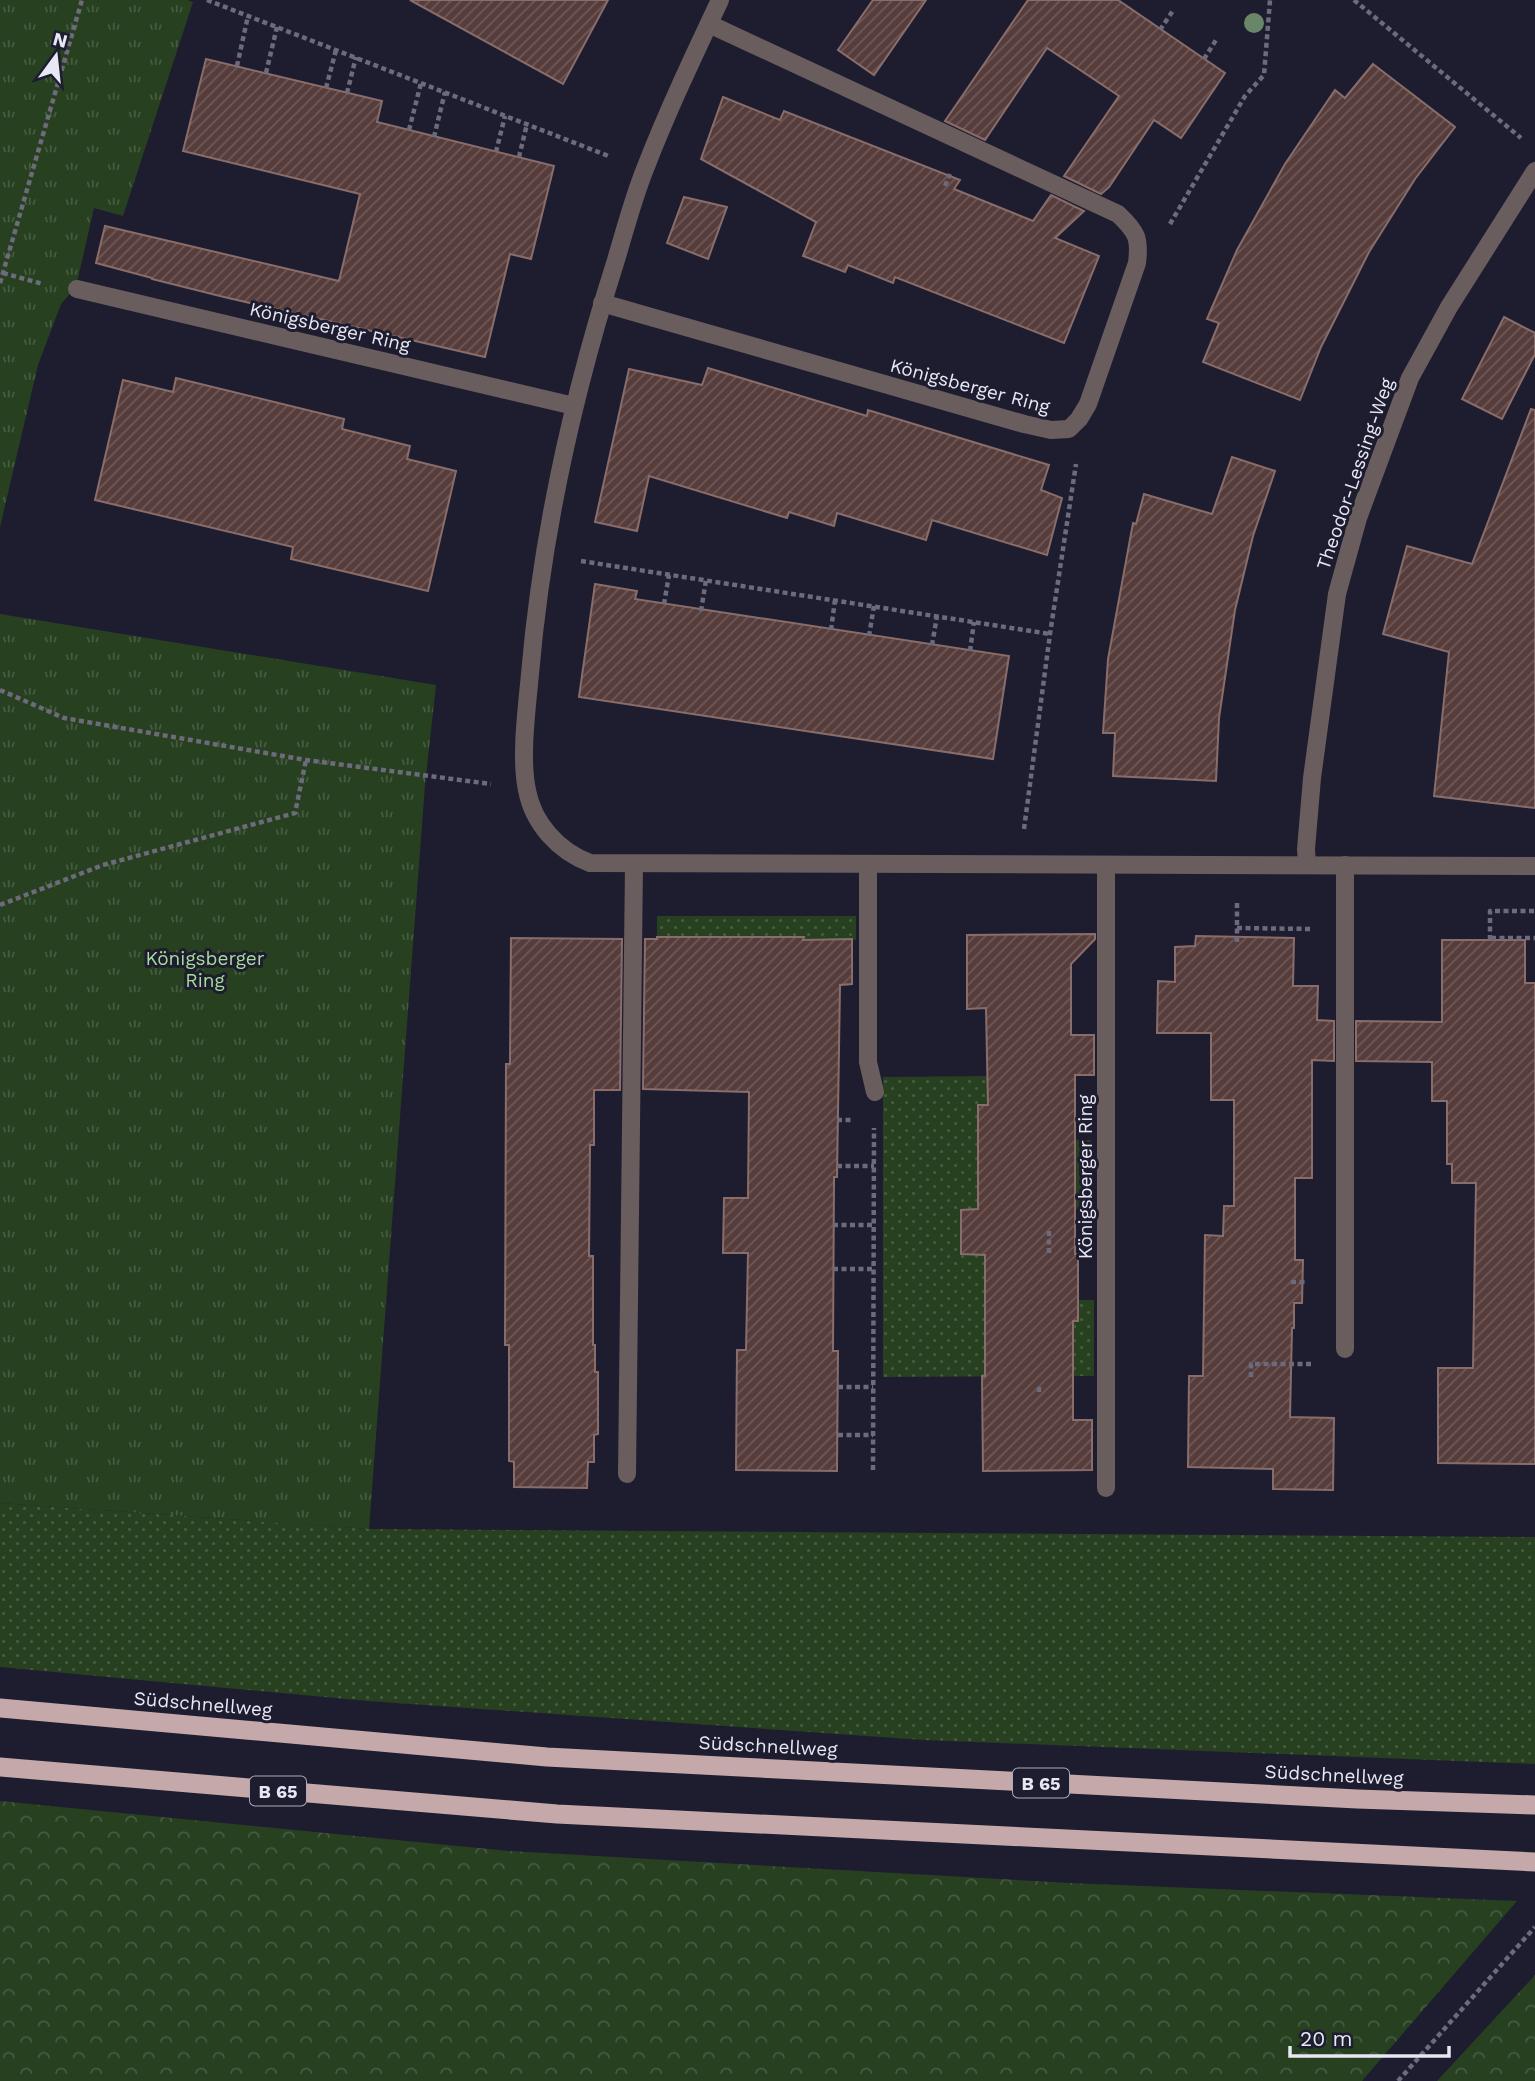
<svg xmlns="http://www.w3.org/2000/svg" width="1535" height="2081" viewBox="0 0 1535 2081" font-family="'Work Sans',sans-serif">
  <defs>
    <pattern id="grass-dots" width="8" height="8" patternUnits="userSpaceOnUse" patternTransform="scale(1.75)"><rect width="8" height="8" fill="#264020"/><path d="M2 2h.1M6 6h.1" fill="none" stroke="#465c41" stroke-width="1.8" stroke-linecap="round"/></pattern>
    <pattern id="forest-crowns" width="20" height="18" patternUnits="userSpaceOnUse" patternTransform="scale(1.75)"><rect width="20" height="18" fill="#264020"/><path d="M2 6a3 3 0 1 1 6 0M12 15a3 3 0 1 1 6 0" fill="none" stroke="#465c41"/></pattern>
    <pattern id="park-tufts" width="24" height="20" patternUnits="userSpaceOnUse" patternTransform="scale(1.75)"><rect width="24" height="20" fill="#264020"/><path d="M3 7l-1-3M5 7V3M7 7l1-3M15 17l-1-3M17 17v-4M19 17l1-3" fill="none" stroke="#465c41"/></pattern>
    <pattern id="building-hatch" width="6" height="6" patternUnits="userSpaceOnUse" patternTransform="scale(1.75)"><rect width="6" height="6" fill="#563d3b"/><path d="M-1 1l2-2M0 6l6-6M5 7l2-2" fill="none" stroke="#6e5958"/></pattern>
  </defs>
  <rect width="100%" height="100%" fill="#1e1c2f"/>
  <!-- grass -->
  <g fill="url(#grass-dots)">
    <polygon points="657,916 856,916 856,940 803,939 803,937 657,937"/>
    <polygon points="987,1076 987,1105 979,1105 1075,1140 1091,1140 1091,1209 961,1210 961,1254 985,1254 986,1321 1077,1321 1078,1300 1094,1300 1094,1376 883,1377 883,1077"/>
    <polygon points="0,1503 370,1529 1535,1537 1535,1764 924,1740 368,1701 0,1667"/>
  </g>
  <!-- forest -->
  <g fill="url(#forest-crowns)">
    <polygon points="0,1801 509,1851 1070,1883 1517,1901 1362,2081 0,2081"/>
    <polygon points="1535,1975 1535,2081 1437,2081"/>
  </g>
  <!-- park -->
  <g fill="url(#park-tufts)">
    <polygon points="0,0 187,0 193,2 123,216 94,208 76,287 61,304 38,365 0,527"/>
    <polygon points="0,614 436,685 425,785 369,1529 0,1503"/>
  </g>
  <!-- building -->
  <g fill="url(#building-hatch)" stroke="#896d6a" stroke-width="2">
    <polygon points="410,0 608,0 563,84"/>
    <polygon points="873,0 926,0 874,75 838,50"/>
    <polygon points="1028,0 1118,0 1225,73 1181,138 1154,120 1109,187 1101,194 1064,176 1119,96 1047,48 985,140 945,121"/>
    <polygon points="206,59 382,101 377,122 554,166 531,259 510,254 485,357 224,297 152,279 152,278 96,263 105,226 339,281 360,194 183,151"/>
    <polygon points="1373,64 1455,127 1415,179 1369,252 1321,347 1300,400 1203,362 1219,323 1207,319 1237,250 1285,164 1335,90 1345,98"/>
    <polygon points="723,97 780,120 784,111 960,180 954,189 1033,221 1051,195 1084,211 1055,238 1099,256 1064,343 895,277 893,283 848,265 845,272 803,256 816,222 701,159"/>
    <polygon points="684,197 727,207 708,259 667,243"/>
    <polygon points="1504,317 1535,333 1535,354 1502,419 1462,399"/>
    <polygon points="708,368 867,416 868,410 1049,465 1041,490 1062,498 1047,555 932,520 926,540 837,513 834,526 789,512 787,518 649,476 637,531 595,522 629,369 702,385"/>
    <polygon points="176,378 344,419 342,429 410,446 407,459 456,471 428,591 291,559 293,547 95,500 123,380 173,392"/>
    <polygon points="1531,409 1535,410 1535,808 1434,796 1449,652 1383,634 1407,546 1472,564"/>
    <polygon points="1232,457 1275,471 1253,536 1235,610 1219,718 1216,781 1113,776 1115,733 1103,733 1108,659 1133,523 1136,524 1144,494 1212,514"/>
    <polygon points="595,584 637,591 635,599 1009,656 993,759 579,697"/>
    <polygon points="1095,934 1095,939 1071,964 1071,1035 1094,1035 1094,1075 1075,1075 1075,1254 1078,1254 1078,1321 1073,1321 1073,1420 1092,1420 1092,1470 983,1471 982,1376 985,1376 985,1255 961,1254 961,1210 978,1209 978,1105 988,1105 986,1008 967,1009 967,935"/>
    <polygon points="1196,936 1294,938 1293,986 1318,986 1317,1020 1334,1021 1334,1061 1312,1060 1312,1178 1295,1178 1295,1260 1303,1260 1302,1303 1294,1303 1294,1328 1292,1328 1290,1417 1334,1418 1333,1490 1273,1489 1273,1469 1188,1467 1189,1376 1203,1376 1205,1235 1223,1236 1224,1206 1234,1206 1234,1100 1211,1100 1211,1033 1157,1033 1158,981 1175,982 1175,947 1195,946"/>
    <polygon points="657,937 804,937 803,940 852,939 852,984 840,985 837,1177 834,1177 833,1351 838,1351 837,1471 736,1470 737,1350 746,1350 748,1253 723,1253 724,1198 748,1198 749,1092 643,1089 645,939 657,939"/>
    <polygon points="511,938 622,939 620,1090 594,1090 594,1145 590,1145 589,1256 593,1256 593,1345 595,1345 595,1372 598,1372 598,1434 594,1435 594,1462 588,1462 587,1488 514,1487 514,1462 509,1461 509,1345 505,1345 506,1064 510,1064"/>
    <polygon points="1442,940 1525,940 1525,983 1535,983 1535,1464 1438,1463 1438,1368 1473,1368 1476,1183 1452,1183 1452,1164 1447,1164 1447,1101 1432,1101 1432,1062 1356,1061 1356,1021 1442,1022"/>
  </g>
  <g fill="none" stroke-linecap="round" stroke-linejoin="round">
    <!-- path -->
    <g stroke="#6c6a7b" stroke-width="4.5" stroke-dasharray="5 3.5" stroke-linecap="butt">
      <polyline points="207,0 611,157"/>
      <polyline points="1354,0 1521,138"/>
      <polyline points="1119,1 1120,0"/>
      <polyline points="1160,30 1174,9"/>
      <polyline points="1204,59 1216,40"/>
      <polyline points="237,66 248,16"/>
      <polyline points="266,73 277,27"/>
      <polyline points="326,88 336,50"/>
      <polyline points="347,93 356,57"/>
      <polyline points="409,130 421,83"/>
      <polyline points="434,137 445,92"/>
      <polyline points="496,152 505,116"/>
      <polyline points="519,157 527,124"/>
      <polyline points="945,186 950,174"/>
      <polyline points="1170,224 1245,96 1264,75 1270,0"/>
      <polyline points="3,273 43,284"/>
      <polyline points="0,283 82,0"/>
      <polyline points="581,561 1050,634"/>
      <polyline points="664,604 669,575"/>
      <polyline points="701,611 706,580"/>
      <polyline points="831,630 835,600"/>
      <polyline points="869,636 874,606"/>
      <polyline points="932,645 937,616"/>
      <polyline points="970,651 974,622"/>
      <polyline points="0,690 64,718 306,760 491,784"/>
      <polyline points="1024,829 1050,634 1076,464"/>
      <polyline points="0,905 103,865 295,813 306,760"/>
      <polyline points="1237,928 1311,929"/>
      <polyline points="1491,938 1535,938"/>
      <polyline points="1490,940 1490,911 1535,911"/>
      <polyline points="1237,942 1237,901"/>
      <polyline points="837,1120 851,1120"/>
      <polyline points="837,1166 874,1166"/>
      <polyline points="833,1225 874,1225"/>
      <polyline points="1049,1231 1049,1254"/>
      <polyline points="833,1269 874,1269"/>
      <polyline points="1291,1282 1308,1282"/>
      <polyline points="1251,1377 1251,1364 1314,1364"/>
      <polyline points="838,1387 873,1387"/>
      <polyline points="1039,1387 1039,1395"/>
      <polyline points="838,1435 873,1435"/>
      <polyline points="873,1470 874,1128"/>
      <polyline points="1398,2081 1535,1927"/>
    </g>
    <!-- service -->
    <g stroke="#695d5e" stroke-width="18">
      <polyline points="77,289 574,406"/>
      <polyline points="868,864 868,1062 875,1092"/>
      <polyline points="1345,1349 1345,865"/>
      <polyline points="1106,1488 1106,865"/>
    </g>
    <!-- minor -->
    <g stroke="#695d5e" stroke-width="18">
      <path d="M720,0C694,55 667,112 645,169C633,199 625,230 616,260C573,395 542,533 530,674C527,707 520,758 527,790C533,823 558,851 590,863L1535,866"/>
      <path d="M602,303L1024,424L1051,430L1069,429L1079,419L1088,404L1137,263C1140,238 1137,232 1118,214L709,24"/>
      <polyline points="1307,865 1306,849 1312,778 1337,594 1358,518 1410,378 1449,307 1535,171"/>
      <polyline points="627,1474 634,864"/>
    </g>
    <!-- trunk -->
    <g stroke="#c4a8aa" stroke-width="19">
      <polyline points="0,1708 547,1757 1357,1799 1535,1805"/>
      <polyline points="0,1767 557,1814 1535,1862"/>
    </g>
  </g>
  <!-- trees -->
  <circle fill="#698669" cx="1254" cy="23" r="10"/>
  <g text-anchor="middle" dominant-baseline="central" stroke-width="6" stroke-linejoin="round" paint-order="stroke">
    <!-- shield labels -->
    <g fill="#1e1c2f" stroke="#abaab9" stroke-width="2">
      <rect x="1013" y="1768.5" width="56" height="29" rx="5"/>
      <rect x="250" y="1776.5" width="56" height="29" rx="5"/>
    </g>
    <g font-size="18" font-weight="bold" fill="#e8e7f4">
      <text x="1041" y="1783">B 65</text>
      <text x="278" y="1791">B 65</text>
    </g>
    <!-- street labels -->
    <g font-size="19" fill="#e8e7f4" stroke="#1e1c2f">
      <text transform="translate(330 327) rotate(13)">Königsberger Ring</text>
      <text transform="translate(970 386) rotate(15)">Königsberger Ring</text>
      <text transform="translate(1355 474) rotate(-71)">Theodor-Lessing-Weg</text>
      <text transform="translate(1085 1177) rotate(-90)">Königsberger Ring</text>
      <text transform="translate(203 1704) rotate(5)">Südschnellweg</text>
      <text transform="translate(768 1746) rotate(3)">Südschnellweg</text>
      <text transform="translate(1334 1775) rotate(3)">Südschnellweg</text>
    </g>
    <!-- park labels -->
    <g font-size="19" fill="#a6dd99" stroke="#1e1c2f">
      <text x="205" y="958">Königsberger<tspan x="205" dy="22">Ring</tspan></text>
    </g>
  </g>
  <!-- north arrow -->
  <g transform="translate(56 56) rotate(15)" stroke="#1e1c2f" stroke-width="5" paint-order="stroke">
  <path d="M0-5L12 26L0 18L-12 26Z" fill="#e8e7f4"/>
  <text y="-10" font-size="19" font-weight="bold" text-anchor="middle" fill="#e8e7f4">N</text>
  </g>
  <!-- scale -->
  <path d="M1290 2046v10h159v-10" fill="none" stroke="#e8e7f4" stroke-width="3.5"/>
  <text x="1300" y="2046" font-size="21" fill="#e8e7f4" stroke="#1e1c2f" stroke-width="5" paint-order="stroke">20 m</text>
</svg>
